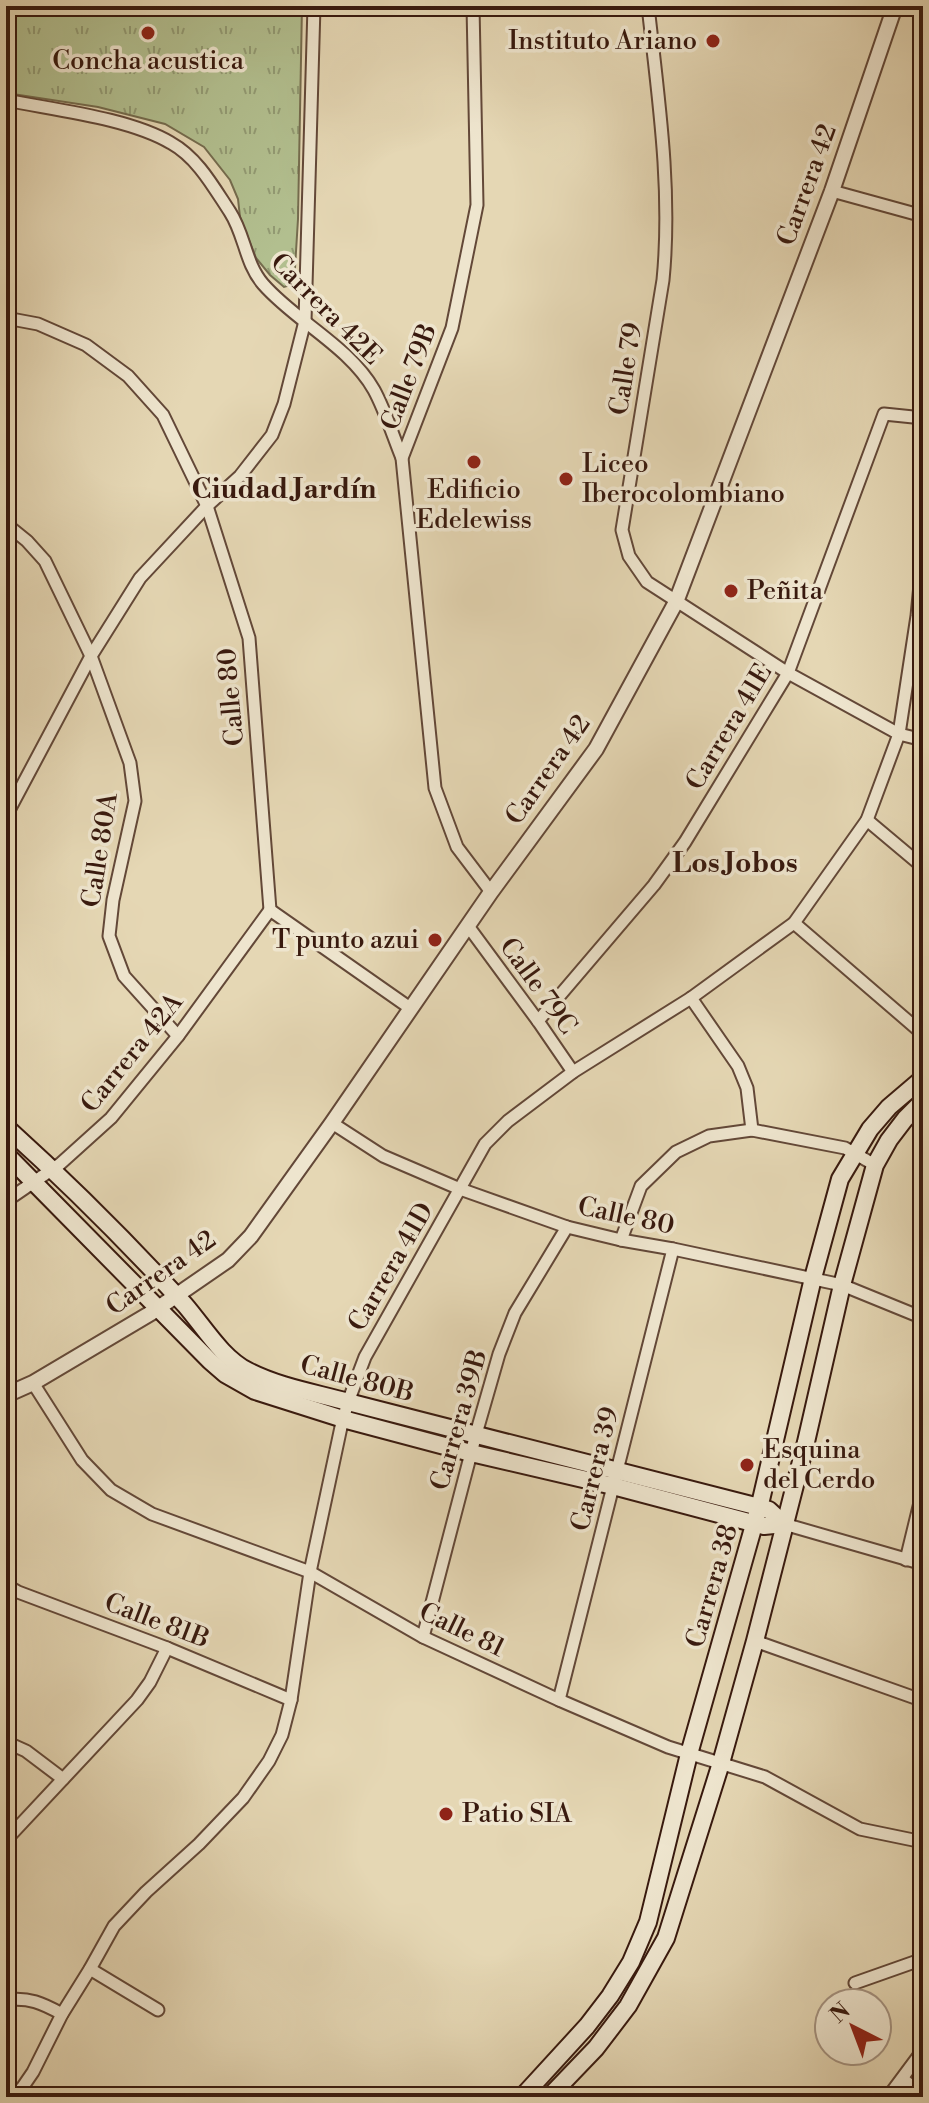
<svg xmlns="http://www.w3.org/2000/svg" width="929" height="2103" viewBox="0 0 929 2103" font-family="'Libre Bodoni',serif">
  <defs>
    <pattern id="park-tufts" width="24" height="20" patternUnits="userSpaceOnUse" patternTransform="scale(2)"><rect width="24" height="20" fill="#b2bf8f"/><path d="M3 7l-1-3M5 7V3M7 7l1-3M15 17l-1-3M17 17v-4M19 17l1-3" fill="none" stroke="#929a73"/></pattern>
  </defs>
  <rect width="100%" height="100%" fill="#e5d7b4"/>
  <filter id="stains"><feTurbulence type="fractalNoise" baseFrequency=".0025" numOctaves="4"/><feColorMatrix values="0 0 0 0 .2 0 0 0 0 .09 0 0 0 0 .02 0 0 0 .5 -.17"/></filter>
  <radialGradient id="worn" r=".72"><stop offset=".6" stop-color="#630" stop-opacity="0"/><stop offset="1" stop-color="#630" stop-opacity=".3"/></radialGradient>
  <!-- park -->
  <polygon fill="url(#park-tufts)" stroke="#756c4e" stroke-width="2" points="6,6 302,6 298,219 294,284 284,287 270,275 256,258 240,217 238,199 230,180 204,147 165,124 98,107 6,93"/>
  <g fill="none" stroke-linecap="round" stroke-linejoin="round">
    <defs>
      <g id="minor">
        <polyline points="473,6 477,205 452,328 402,458 435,788 457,847 491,892"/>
        <path d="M648,6C658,96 672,189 663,280L622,530L629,556L647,582L788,673L899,734L923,740"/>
        <path d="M6,100C55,110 129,118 171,143C198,158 214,188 230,212C245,235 245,263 263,284C295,321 349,346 374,390C385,410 393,436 402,458"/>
        <polyline points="832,191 923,216"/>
        <polyline points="6,318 38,324 86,345 128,376 163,415 207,506 249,638 270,910"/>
        <polyline points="6,524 27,541 45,561 91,656 130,763 135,801 113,900 109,936 124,976 178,1036"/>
        <polyline points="6,816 91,656 140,578 207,506 240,476 272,435 284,404 305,321 314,6"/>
        <polyline points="867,820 923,867"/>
        <polyline points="270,910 410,1008"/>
        <polyline points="794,923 923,1034"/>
        <polyline points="468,926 538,1021 573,1072"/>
        <polyline points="691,998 738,1066 747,1088 752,1130"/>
        <polyline points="538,1021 654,885 685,842 788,673 884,414 923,418"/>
        <polyline points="332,1123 383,1156 460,1189 567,1227 621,1240 673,1249 842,1285 923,1318"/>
        <polyline points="6,1201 60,1164 111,1118 178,1036 270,910"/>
        <polyline points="621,1240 641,1186 676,1152 709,1136 752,1130 845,1148 875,1165"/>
        <polyline points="33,1383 82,1460 111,1490 152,1514 310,1572 423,1637 559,1700 668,1747 765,1777 860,1829 923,1842"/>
        <polyline points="784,1524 923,1564"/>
        <polyline points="906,1560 923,1490"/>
        <polyline points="6,1585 18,1592 167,1648 291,1700"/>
        <polyline points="423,1637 476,1434 499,1354 515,1313 567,1227"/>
        <polyline points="755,1641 921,1700"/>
        <polyline points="559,1700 673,1249"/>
        <polyline points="6,1742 26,1751 63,1779"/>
        <polyline points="6,1840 137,1700 150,1682 167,1648"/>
        <polyline points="90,1969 158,2010"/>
        <polyline points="855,1983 923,1959"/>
        <path d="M6,2000C29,1997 42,2003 62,2014"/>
        <polyline points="903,2079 923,2095"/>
        <polyline points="13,2097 22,2088 33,2072 62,2014 90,1969 114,1926 146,1892 199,1844 243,1798 269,1761 282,1735 291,1700 310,1572 341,1427 348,1402 365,1357 485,1144 508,1121 573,1072 691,998 794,923 867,820 899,734 917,616 923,553"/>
        <polyline points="888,2097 923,2050"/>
      </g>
      <polyline id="tertiary" points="6,1395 33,1383 151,1313 228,1260 251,1236 332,1123 491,892 596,749 676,602 832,191 895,6"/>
      <g id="secondary">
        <path d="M6,1127C68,1183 128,1243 185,1305C204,1327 222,1358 248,1371C279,1387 316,1393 348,1402L759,1507L769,1510L784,1524"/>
        <polyline points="6,1154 210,1361 225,1374 255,1391 343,1419 471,1453 613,1486 764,1526 784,1524"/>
        <polyline points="522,2097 587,2026 610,1996 631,1962 648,1922 689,1754 761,1500 813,1278 840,1179 870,1129 889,1107 923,1078"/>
        <polyline points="549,2097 596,2048 628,2006 666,1938 721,1763 755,1641 806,1442 842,1285 875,1165 889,1140 905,1119 923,1101"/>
      </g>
    </defs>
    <!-- minor casing -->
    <use href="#minor" stroke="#634838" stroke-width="15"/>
    <!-- tertiary casing -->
    <use href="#tertiary" stroke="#634838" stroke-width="18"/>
    <!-- secondary casing -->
    <use href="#secondary" stroke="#38190e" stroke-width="20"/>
    <!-- minor -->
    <use href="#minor" stroke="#eee5ce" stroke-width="11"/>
    <!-- tertiary -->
    <use href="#tertiary" stroke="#eee5ce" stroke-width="14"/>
    <!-- secondary -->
    <use href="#secondary" stroke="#eee5ce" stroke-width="16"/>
  </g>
  <!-- markers -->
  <g fill="#8f2418" stroke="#eee5ce" stroke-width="3">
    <circle cx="148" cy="33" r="8"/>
    <circle cx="713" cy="41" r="8"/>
    <circle cx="474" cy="462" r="8"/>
    <circle cx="566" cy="479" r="8"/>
    <circle cx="731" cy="591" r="8"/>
    <circle cx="435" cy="940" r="8"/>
    <circle cx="747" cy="1465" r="8"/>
    <circle cx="446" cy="1814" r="8"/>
  </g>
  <g text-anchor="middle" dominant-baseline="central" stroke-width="7" stroke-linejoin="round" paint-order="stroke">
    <!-- poi labels -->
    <g font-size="26" fill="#38190e" stroke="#eee5ce" text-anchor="start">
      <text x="697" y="41" text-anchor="end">Instituto Ariano</text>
      <text x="148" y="61" text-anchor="middle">Concha acustica</text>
      <text x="582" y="464">Liceo<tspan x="582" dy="30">Iberocolombiano</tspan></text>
      <text x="474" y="490" text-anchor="middle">Edificio<tspan x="474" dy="30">Edelewiss</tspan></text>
      <text x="747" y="591">Peñita</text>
      <text x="419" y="940" text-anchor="end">T punto azui</text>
      <text x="763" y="1450">Esquina<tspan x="763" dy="30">del Cerdo</tspan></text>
      <text x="462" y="1814">Patio SIA</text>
    </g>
    <!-- street labels -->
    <g font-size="26" fill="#38190e" stroke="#eee5ce">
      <text transform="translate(807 185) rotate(-70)">Carrera 42</text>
      <text transform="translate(326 309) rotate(45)">Carrera 42E</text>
      <text transform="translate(626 369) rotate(-81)">Calle 79</text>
      <text transform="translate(409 377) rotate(-69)">Calle 79B</text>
      <text transform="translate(231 697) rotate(-95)">Calle 80</text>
      <text transform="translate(729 727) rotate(-59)">Carrera 41E</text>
      <text transform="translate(548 770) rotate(-55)">Carrera 42</text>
      <text transform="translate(100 850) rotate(-81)">Calle 80A</text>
      <text transform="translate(538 986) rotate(54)">Calle 79C</text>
      <text transform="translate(132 1053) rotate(-51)">Carrera 42A</text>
      <text transform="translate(626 1216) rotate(12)">Calle 80</text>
      <text transform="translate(391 1267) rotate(-60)">Carrera 41D</text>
      <text transform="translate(161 1273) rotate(-35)">Carrera 42</text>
      <text transform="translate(357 1379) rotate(15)">Calle 80B</text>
      <text transform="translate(459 1420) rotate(-74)">Carrera 39B</text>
      <text transform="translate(595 1469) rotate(-76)">Carrera 39</text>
      <text transform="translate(712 1586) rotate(-74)">Carrera 38</text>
      <text transform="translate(157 1621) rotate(21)">Calle 81B</text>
      <text transform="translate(462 1630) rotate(26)">Calle 81</text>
    </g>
    <!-- neighbourhood labels -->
    <g font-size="28" font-weight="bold" fill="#38190e" stroke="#eee5ce">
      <text x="284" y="489">Ciudad Jardín</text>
      <text x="735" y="863">Los Jobos</text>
    </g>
  </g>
  <!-- margin -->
  <rect width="929" height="2103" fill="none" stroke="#e5d7b4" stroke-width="32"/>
  <rect x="8" y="8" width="913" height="2087" fill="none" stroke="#38190e" stroke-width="4"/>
  <rect x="16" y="16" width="897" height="2071" fill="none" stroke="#38190e" stroke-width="2"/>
  <!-- north arrow -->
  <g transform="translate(853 2027) rotate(318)"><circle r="38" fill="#eee5ce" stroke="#a59381" stroke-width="2"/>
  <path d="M0-6L14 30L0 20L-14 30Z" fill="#8f2418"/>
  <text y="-12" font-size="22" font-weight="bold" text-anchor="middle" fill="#38190e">N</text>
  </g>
  <rect width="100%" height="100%" filter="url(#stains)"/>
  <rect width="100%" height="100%" fill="url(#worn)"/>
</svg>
